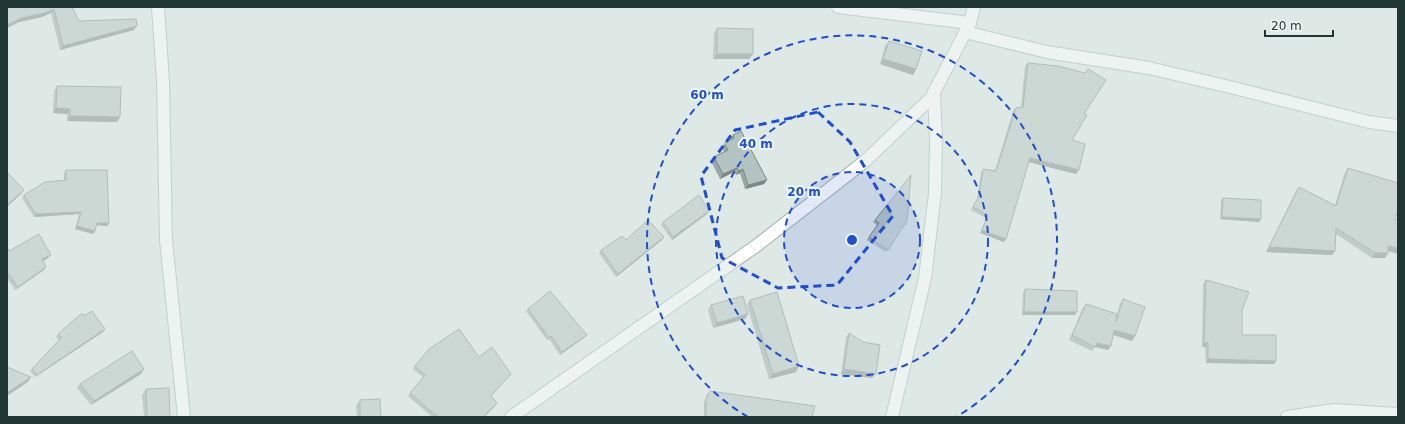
<svg xmlns="http://www.w3.org/2000/svg" width="1405" height="424" viewBox="0 0 1405 424" font-family="'DejaVu Sans',sans-serif">
  <rect width="100%" height="100%" fill="#dee9e6"/>
  <g fill="none" stroke-linecap="round" stroke-linejoin="round">
    <defs>
      <g id="street">
        <polyline points="158,7 163,81 166,240 184,417"/>
        <polyline points="838,7 970,23"/>
        <polyline points="965,32 1047,52 1149,68 1234,88 1369,122 1398,126"/>
        <polyline points="511,417 756,246 864,162 931,98 970,23 974,7"/>
        <polyline points="892,417 925,278 935,193 936,140 934,93"/>
        <polyline points="1287,417 1334,410 1398,414"/>
      </g>
    </defs>
    <!-- street casing -->
    <use href="#street" stroke="#a1b0ad" stroke-width="14"/>
    <!-- street -->
    <use href="#street" stroke="#fff" stroke-width="12"/>
  </g>
  <!-- wall -->
  <g fill="#9aa8a4">
    <polygon points="7,7 72,7 79,21 134,30 60,50 51,13 42,17 19,22 7,28"/>
    <polygon points="717,28 753,54 749,59 713,59 714,33"/>
    <polygon points="889,41 916,69 913,75 880,64 885,46"/>
    <polygon points="1028,63 1084,114 1072,140 1076,174 1029,162 1004,242 980,233 986,218 971,210 977,199 981,173 983,169 995,171 1013,111 1016,108 1021,107 1025,66"/>
    <polygon points="57,86 117,122 67,121 67,114 53,113 54,91"/>
    <polygon points="733,135 767,180 764,184 745,189 740,173 736,175 734,172 720,179 711,161 714,157 724,152 722,147 724,143 731,140 730,139"/>
    <polygon points="1348,168 1395,219 1388,251 1388,253 1385,258 1372,258 1336,234 1332,255 1266,252 1296,191 1299,187 1335,205 1345,172"/>
    <polygon points="66,170 108,226 97,225 95,231 93,234 75,229 79,214 34,217 22,198 24,195 64,180 64,173"/>
    <polygon points="1223,198 1259,222 1220,219 1221,200"/>
    <polygon points="707,214 672,240 661,225 663,222"/>
    <polygon points="875,220 907,221 886,252 867,240 877,225 873,222"/>
    <polygon points="626,240 662,240 616,277 599,253 601,250"/>
    <polygon points="7,247 9,251 48,258 43,261 46,267 44,270 15,290 7,278"/>
    <polygon points="1206,280 1242,310 1242,335 1276,361 1274,364 1206,363 1205,347 1202,347 1203,284"/>
    <polygon points="1025,289 1075,315 1022,315 1023,292"/>
    <polygon points="1123,299 1135,336 1132,341 1113,335 1108,350 1095,347 1092,351 1069,340 1083,308 1086,304 1117,314 1120,304"/>
    <polygon points="750,300 796,372 769,379 747,305"/>
    <polygon points="711,305 748,314 745,319 713,328 708,310"/>
    <polygon points="528,309 585,337 560,355 549,339 547,340 526,311"/>
    <polygon points="84,316 103,332 35,377 30,371 59,340 56,337 58,334"/>
    <polygon points="849,333 872,378 841,374 846,337"/>
    <polygon points="479,357 511,374 491,396 497,403 495,406 484,417 432,417 408,396 423,377 413,369 415,366"/>
    <polygon points="144,369 141,374 91,405 77,388 80,384"/>
    <polygon points="146,389 170,417 144,417 142,395"/>
    <polygon points="710,391 812,417 704,417 704,402 707,394"/>
    <polygon points="360,400 381,417 357,417 356,406"/>
  </g>
  <!-- shaded-wall -->
  <g fill="#7d8886">
    <polygon points="54,9 51,13 42,17 19,22 7,28 7,25 22,18"/>
    <polygon points="137,26 134,30 60,50 63,46"/>
    <polygon points="717,54 753,54 749,59 713,59"/>
    <polygon points="883,59 916,69 913,75 880,64"/>
    <polygon points="56,108 70,109 67,114 53,113"/>
    <polygon points="70,116 120,117 117,122 67,121"/>
    <polygon points="1030,158 1079,170 1076,174 1028,162"/>
    <polygon points="737,168 734,172 720,179 723,174"/>
    <polygon points="743,169 740,173 736,175 739,171"/>
    <polygon points="767,180 764,184 745,189 748,185"/>
    <polygon points="24,190 21,194 7,207 7,205"/>
    <polygon points="709,211 707,214 672,240 673,237"/>
    <polygon points="81,212 79,214 34,217 36,214"/>
    <polygon points="1222,217 1261,219 1259,222 1220,219"/>
    <polygon points="97,223 109,223 108,226 95,225"/>
    <polygon points="77,226 95,231 93,234 75,229"/>
    <polygon points="982,230 1006,239 1004,242 980,233"/>
    <polygon points="664,237 662,240 616,277 618,274"/>
    <polygon points="1388,246 1398,248 1398,254 1385,250"/>
    <polygon points="1269,247 1335,251 1332,255 1266,252"/>
    <polygon points="1375,253 1388,253 1385,258 1372,258"/>
    <polygon points="51,255 48,258 40,263 42,259"/>
    <polygon points="46,267 44,270 15,290 18,287"/>
    <polygon points="1024,312 1077,312 1075,315 1022,315"/>
    <polygon points="748,314 745,319 713,328 717,323"/>
    <polygon points="105,329 103,332 35,377 37,375"/>
    <polygon points="1114,330 1135,336 1132,341 1111,334"/>
    <polygon points="587,335 585,337 560,355 562,352"/>
    <polygon points="1097,343 1111,346 1108,350 1095,347"/>
    <polygon points="1204,343 1208,343 1205,347 1202,347"/>
    <polygon points="1208,359 1276,361 1274,364 1206,363"/>
    <polygon points="799,366 796,372 769,379 773,374"/>
    <polygon points="144,369 141,374 91,405 94,401"/>
    <polygon points="844,369 876,374 872,378 841,374"/>
    <polygon points="31,377 28,382 7,396 7,393"/>
    <polygon points="497,403 495,406 484,417 483,417"/>
  </g>
  <!-- building -->
  <g fill="#b3c3bf" stroke="#7d8886">
    <polygon points="7,7 72,7 79,21 136,19 137,26 63,46 54,9 45,13 22,18 7,25"/>
    <polygon points="717,28 753,29 753,54 717,54"/>
    <polygon points="889,41 922,51 916,69 883,59"/>
    <polygon points="1028,63 1058,66 1085,73 1088,69 1106,80 1084,114 1087,115 1072,140 1085,144 1079,170 1030,158 1006,239 982,230 988,215 973,207 979,196 983,169 996,171 1016,108 1023,107"/>
    <polygon points="57,86 121,87 120,117 70,116 70,109 56,108"/>
    <polygon points="741,131 767,180 748,185 743,169 739,171 737,168 723,174 714,157 728,150 724,143 734,138 733,135"/>
    <polygon points="1348,168 1398,183 1398,210 1395,219 1398,220 1398,248 1388,246 1388,253 1375,253 1336,228 1335,251 1269,247 1299,187 1336,206"/>
    <polygon points="66,170 107,170 109,223 97,223 95,231 77,226 81,212 36,214 24,195 45,182 66,180"/>
    <polygon points="7,172 24,190 7,205"/>
    <polygon points="911,175 907,221 888,250 869,237 879,223 875,220"/>
    <polygon points="699,195 709,211 673,237 663,222"/>
    <polygon points="1223,198 1261,200 1261,219 1222,217"/>
    <polygon points="648,220 664,237 618,274 601,250 622,236 626,240"/>
    <polygon points="39,234 51,255 42,259 46,267 18,287 7,272 7,247 9,251"/>
    <polygon points="1206,280 1249,292 1242,310 1242,335 1276,335 1276,361 1208,359 1208,343 1204,343"/>
    <polygon points="1025,289 1077,291 1077,312 1024,312"/>
    <polygon points="550,291 587,335 562,352 551,336 549,338 528,309"/>
    <polygon points="777,292 799,366 773,374 750,300"/>
    <polygon points="743,296 748,314 717,323 711,305"/>
    <polygon points="1123,299 1145,307 1135,336 1114,330 1111,346 1097,343 1095,347 1072,335 1086,304 1117,314 1116,322"/>
    <polygon points="92,311 105,329 37,375 32,369 61,338 58,334 82,313 84,316"/>
    <polygon points="459,329 479,357 492,347 511,374 491,396 497,403 483,417 438,417 410,393 425,375 415,366 429,349"/>
    <polygon points="849,333 863,342 880,345 876,374 844,369"/>
    <polygon points="132,351 144,369 94,401 80,384"/>
    <polygon points="7,367 31,377 7,393"/>
    <polygon points="169,388 170,417 147,417 146,389"/>
    <polygon points="710,391 815,406 812,417 706,417 706,399"/>
    <polygon points="380,399 381,417 360,417 360,400"/>
  </g>
  <!-- marked area -->
  <path d="M0 0H1405V424H0ZM818,112L850,142L893,216L837,285L778,288L722,258L701,176L735,130Z" fill="#dee9e6" fill-opacity=".55" fill-rule="evenodd"/>
  <path fill="none" stroke="#1d4ed8" stroke-width="3" stroke-dasharray="8 5" stroke-linejoin="round" d="M818,112L850,142L893,216L837,285L778,288L722,258L701,176L735,130Z"/>
  <!-- distance rings -->
  <circle cx="852" cy="240" r="68" fill="#1d4ed8" fill-opacity=".12"/>
  <g fill="none" stroke="#1d4ed8" stroke-width="2" stroke-dasharray="7 5">
    <circle cx="852" cy="240" r="68"/>
    <circle cx="852" cy="240" r="136"/>
    <path d="M748 417A205 205 0 1 1 956 417"/>
  </g>
  <circle cx="852" cy="240" r="6" fill="#1d4ed8" stroke="#eef6f3" stroke-width="2"/>
  <g font-size="12" text-anchor="middle" font-weight="bold" fill="#1d4ed8" stroke="#eef6f3" stroke-width="4" stroke-linejoin="round" paint-order="stroke">
    <text x="707" y="99">60 m</text>
    <text x="756" y="148">40 m</text>
    <text x="804" y="196">20 m</text>
  </g>
  <!-- border -->
  <rect width="1405" height="424" fill="none" stroke="#203735" stroke-width="16"/>
  <!-- scale -->
  <path d="M1265 30v6h68v-6" fill="none" stroke="#203735" stroke-width="2"/>
  <text x="1271" y="30" font-size="12" fill="#203735" stroke="#eef6f3" stroke-width="3" paint-order="stroke">20 m</text>
</svg>
